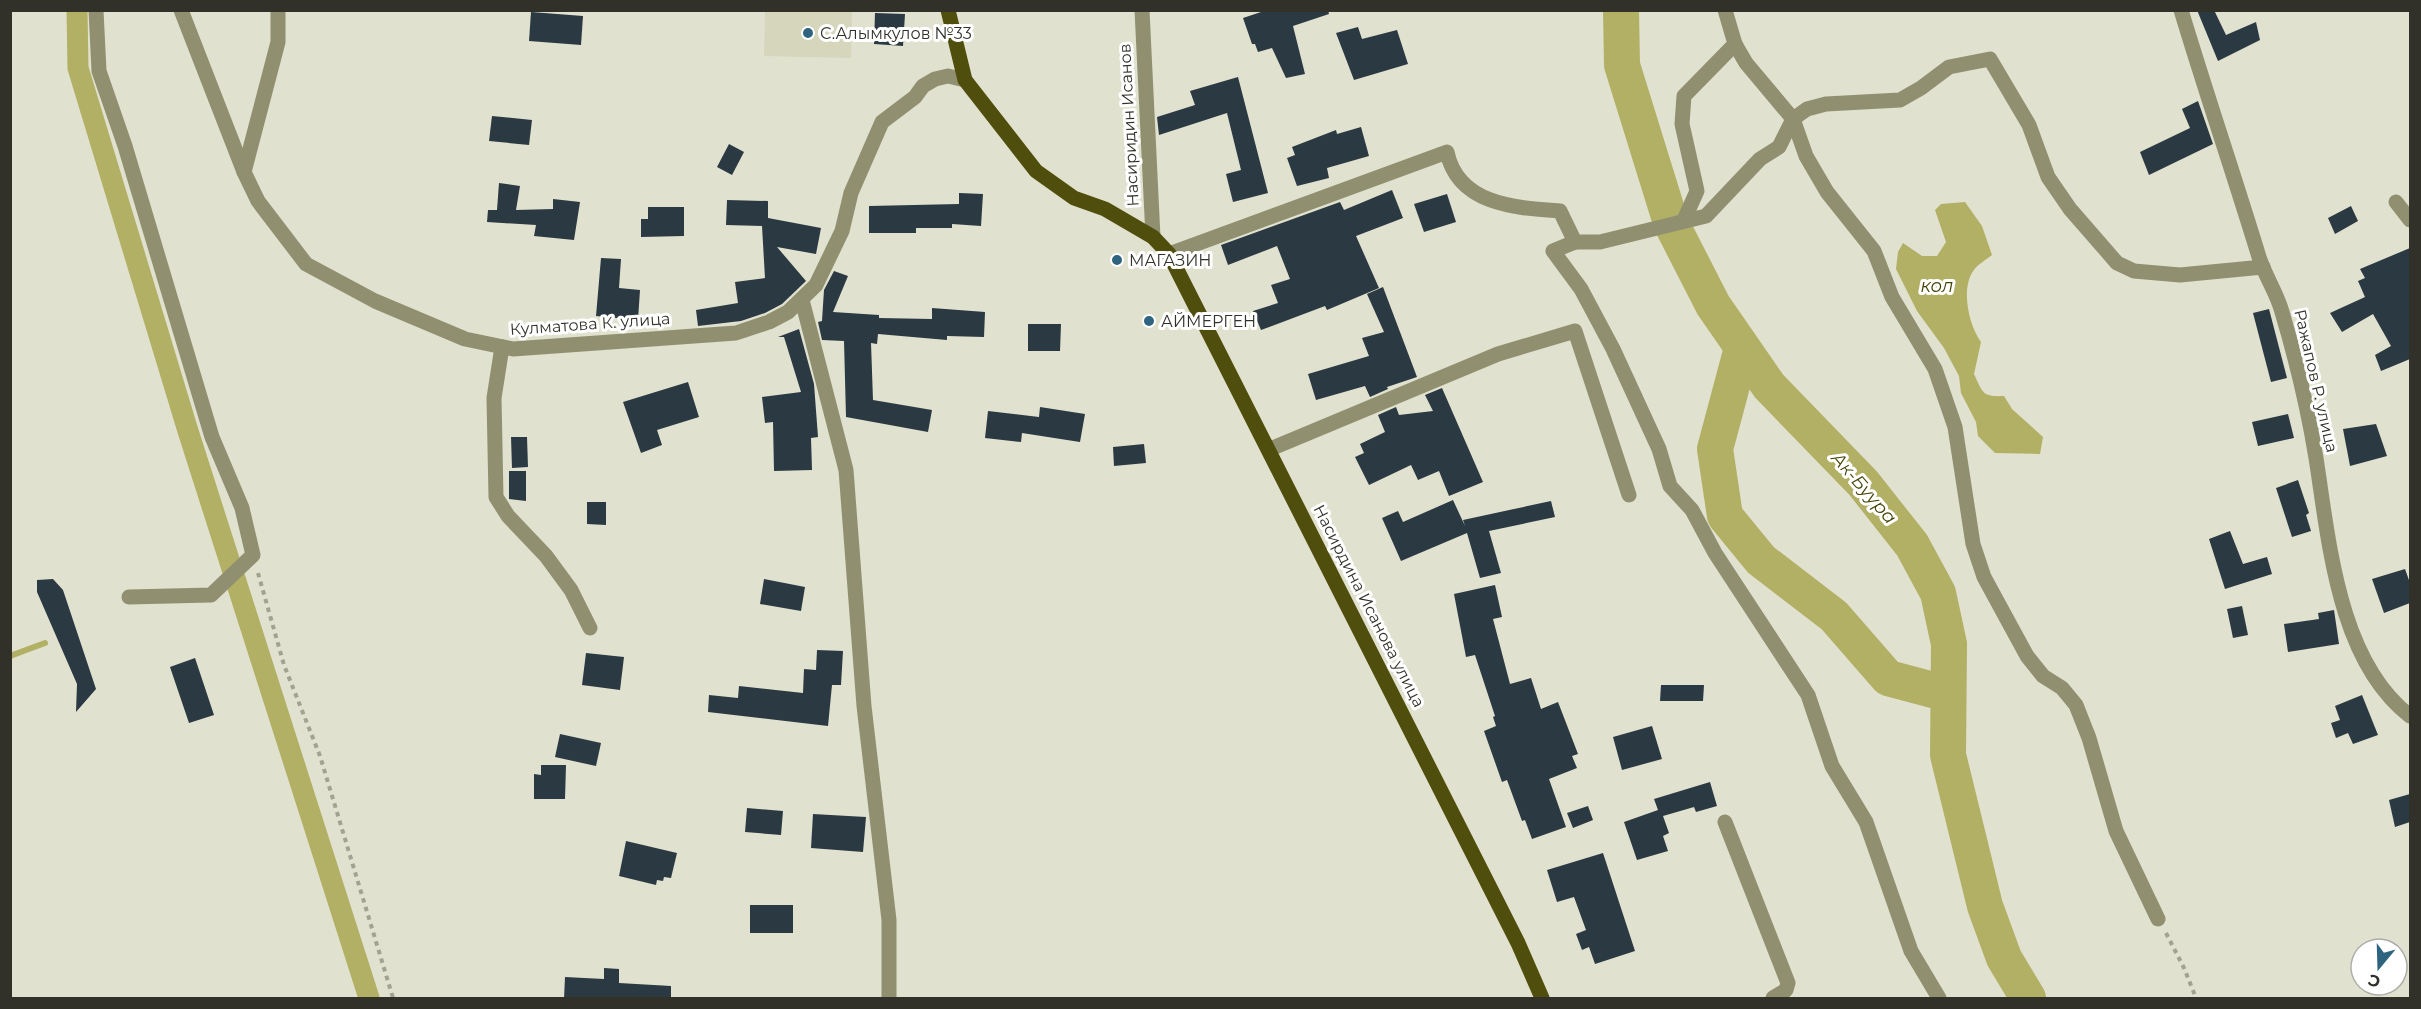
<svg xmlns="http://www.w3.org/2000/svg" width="2421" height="1009" viewBox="0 0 2421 1009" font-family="Montserrat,sans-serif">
  <rect width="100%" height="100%" fill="#e1e1cf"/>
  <!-- built -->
  <polygon fill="#d6d6bd" points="765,11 852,11 851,58 764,56"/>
  <!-- water -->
  <path fill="#b1b065" d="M1965,202L1982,226L1992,255C1986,260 1978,264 1974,270C1960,288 1969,326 1981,342L1974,374C1983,393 1982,397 2004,396L2012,409L2043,437L2040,454L1995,453L1978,436L1976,422L1961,393L1959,376L1944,348L1917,311L1896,269L1898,252L1903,243L1922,256H1937L1946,242L1935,210L1941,204Z"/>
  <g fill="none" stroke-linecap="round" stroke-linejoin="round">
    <!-- stream -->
    <polyline stroke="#b1b065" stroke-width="6" points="10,656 45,643"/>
    <!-- canal -->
    <polyline stroke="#b1b065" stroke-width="21" points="77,10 78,68 188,431 369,998"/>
    <!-- river -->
    <g stroke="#b1b065" stroke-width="36">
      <polyline points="1621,10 1622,65 1671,223 1713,305 1769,386 1863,483 1912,545 1938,593 1949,644 1948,755 1985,906 2004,958 2028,998"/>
      <polyline points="1742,348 1715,449 1725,516 1761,560 1834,616 1888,678 1948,694"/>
    </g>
  </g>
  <!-- building -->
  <g fill="#2b3942">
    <polygon points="1267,10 1328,10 1329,14 1293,26 1305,74 1286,78 1272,48 1258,52 1255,44 1252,44 1243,18"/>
    <polygon points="2197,10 2214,10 2226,35 2256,22 2260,40 2218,61"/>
    <polygon points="531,12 583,16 581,45 529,41"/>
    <polygon points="875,13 905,14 903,46 874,44"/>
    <polygon points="1358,27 1362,39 1397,30 1408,64 1354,80 1336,33"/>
    <polygon points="1238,77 1268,193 1233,202 1226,174 1241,170 1227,113 1159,135 1157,117 1195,105 1190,91"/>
    <polygon points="2198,101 2213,144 2149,175 2140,152 2190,128 2182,109"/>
    <polygon points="492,116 532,120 529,145 489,141"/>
    <polygon points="1361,127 1369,156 1327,168 1329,178 1297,186 1287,158 1295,155 1292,147 1336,130 1337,134"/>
    <polygon points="729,144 744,152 732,175 717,167"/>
    <polygon points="499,183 520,186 516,210 553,209 553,199 580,202 574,240 534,236 536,225 487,222 488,210 497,210"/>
    <polygon points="1392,190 1403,218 1356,236 1379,288 1327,310 1325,306 1261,330 1253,311 1278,303 1271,285 1290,279 1277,246 1228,265 1221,245 1340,202 1344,210"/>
    <polygon points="959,193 983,194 981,226 952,224 952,228 916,228 916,233 869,233 869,206 959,204"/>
    <polygon points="1447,194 1456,222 1424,232 1414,204"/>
    <polygon points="727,200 768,201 768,218 821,228 816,254 777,247 806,281 782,304 765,313 741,321 698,326 696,310 738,303 735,282 765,278 762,226 726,225"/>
    <polygon points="2351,206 2358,221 2335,234 2328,218"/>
    <polygon points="648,207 684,207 684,236 641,237 641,219 648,219"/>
    <polygon points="2410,248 2410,359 2381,371 2375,355 2391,346 2373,314 2342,332 2330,313 2365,297 2358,281 2365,278 2360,269"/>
    <polygon points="601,258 621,259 619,288 640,290 638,320 596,316"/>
    <polygon points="834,271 848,276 833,312 879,315 879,318 932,319 932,308 985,312 984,337 947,336 947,340 878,334 877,344 871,343 873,400 932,410 928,432 846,417 844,341 822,340 818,322 822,321 824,290"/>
    <polygon points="1383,287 1417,377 1387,387 1388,389 1370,397 1365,386 1316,400 1308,374 1369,356 1362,338 1384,332 1367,294"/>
    <polygon points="2269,309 2287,378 2271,382 2253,313"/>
    <polygon points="1028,324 1061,324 1060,351 1028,351"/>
    <polygon points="799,329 814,384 818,437 811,438 812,470 774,471 773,422 765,423 762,397 801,392 784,337 778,337"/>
    <polygon points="688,382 699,417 657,430 662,445 641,453 623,402"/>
    <polygon points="1442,388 1483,482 1449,496 1439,471 1418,480 1411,465 1369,485 1355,457 1364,453 1360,444 1385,432 1378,415 1396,407 1399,415 1433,411 1425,395"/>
    <polygon points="1040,407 1085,414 1080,442 1022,433 1021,442 985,438 988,411 1039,417"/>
    <polygon points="2288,414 2294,438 2258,446 2252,422"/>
    <polygon points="2376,424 2387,456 2350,466 2343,429"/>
    <polygon points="511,437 527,437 528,467 512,468"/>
    <polygon points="1144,444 1146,463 1114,466 1113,447"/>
    <polygon points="509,471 526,471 526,501 509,499"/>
    <polygon points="2298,480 2309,513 2306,515 2311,531 2292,537 2276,488"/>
    <polygon points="1453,500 1465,526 1463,520 1551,501 1555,517 1489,531 1501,573 1480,578 1467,533 1401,561 1382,518 1398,511 1403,522"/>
    <polygon points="587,502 606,502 606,525 587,524"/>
    <polygon points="2230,531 2243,564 2267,557 2272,574 2225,589 2209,539"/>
    <polygon points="2405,569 2410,583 2410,603 2384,613 2372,579"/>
    <polygon points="53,579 63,590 96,689 76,712 77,684 37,592 37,580"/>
    <polygon points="764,579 805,587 801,611 760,604"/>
    <polygon points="1495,585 1502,617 1493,619 1510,684 1531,678 1541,709 1558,702 1578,754 1572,756 1577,768 1549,779 1566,827 1532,839 1525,820 1522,821 1507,780 1502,782 1484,731 1496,726 1493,717 1495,716 1475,655 1466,657 1454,594"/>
    <polygon points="2242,606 2248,635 2233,638 2227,609"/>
    <polygon points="2334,610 2339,644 2288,652 2284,624 2319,619 2318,613"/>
    <polygon points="817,650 843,651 841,685 832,685 828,726 708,712 709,695 738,698 739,686 803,693 804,669 816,670"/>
    <polygon points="586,653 624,657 620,690 582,685"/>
    <polygon points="195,658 214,715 189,723 170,667"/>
    <polygon points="1661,685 1704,685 1703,701 1660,701"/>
    <polygon points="2362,695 2378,735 2353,744 2348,733 2336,738 2331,723 2340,720 2335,706"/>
    <polygon points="1652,726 1662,759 1622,770 1613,737"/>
    <polygon points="560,734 601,743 596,766 555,757"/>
    <polygon points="541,765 566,765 565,799 534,799 534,774 541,775"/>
    <polygon points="1710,782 1717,806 1696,812 1694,807 1663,816 1669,833 1663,836 1668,851 1637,860 1624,822 1658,810 1654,799"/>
    <polygon points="2410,794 2410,822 2395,827 2389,800"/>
    <polygon points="1588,806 1593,820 1573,828 1567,813"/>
    <polygon points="747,808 783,811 781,835 745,832"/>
    <polygon points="813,814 866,817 863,852 811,848"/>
    <polygon points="626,841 677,853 671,878 664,877 663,881 657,880 656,885 619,876"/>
    <polygon points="1603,853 1635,951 1595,964 1589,947 1582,950 1576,934 1586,930 1574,897 1557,902 1547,870"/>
    <rect x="750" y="905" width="43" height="28"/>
    <polygon points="604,968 619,969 619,983 671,986 671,999 564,999 565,977 604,979"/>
  </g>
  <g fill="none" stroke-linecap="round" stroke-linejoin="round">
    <!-- path -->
    <g stroke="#a2a294" stroke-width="4" stroke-dasharray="4.5 4.5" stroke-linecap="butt">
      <polyline points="258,573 284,665 320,756 393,998"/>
      <polyline points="2166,933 2184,968 2196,998"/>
    </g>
    <!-- minor -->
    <g stroke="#909071" stroke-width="15">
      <polyline points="96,10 99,71 125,146 212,437 242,508 253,555 211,595 129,597"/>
      <polyline points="181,10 244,172 258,201 306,264 375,301 465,339 513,349 736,333 769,322 788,312 816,285 842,231 851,193 882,122 915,97 923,86 935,79 948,76 965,80"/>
      <polyline points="1142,10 1153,237"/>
      <path d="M2181,10C2206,93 2234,175 2259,257C2265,276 2277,293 2282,312C2296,359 2308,409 2316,458C2329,541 2338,661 2410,716"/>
      <polyline points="1735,44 1746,63 1793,119 1806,156 1827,192 1874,251 1892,297 1935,369 1955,427 1973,544 1984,577 2027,656 2043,676 2062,688 2076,705 2089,738 2116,831 2158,919"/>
      <polyline points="244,172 278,42 278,10"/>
      <polyline points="2396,202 2410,220"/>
      <polyline points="1684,220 1697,191 1682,124 1684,96 1735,44 1725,10"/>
      <polyline points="1575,242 1553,251 1581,289 1613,349 1659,449 1670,486 1692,510 1715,553 1808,695 1832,766 1866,822 1911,951 1939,998"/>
      <path d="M1169,254L1447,152C1458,205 1516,208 1560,211L1575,242H1600L1706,216L1760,159L1779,147L1793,119L1807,109L1826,104L1900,100L1921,88L1949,67L1990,59L2029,125L2048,177L2070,209L2117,263L2134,271L2180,275L2263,267"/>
      <polyline points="802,300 846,470 864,706 889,920 889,998"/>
      <polyline points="502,347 494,398 496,497 508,516 546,556 571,590 590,628"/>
      <polyline points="1270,449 1498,354 1575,331 1629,495"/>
      <polyline points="1725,822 1788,983 1786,990 1773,998"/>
    </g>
    <!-- major -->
    <polyline stroke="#504e0c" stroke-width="15" points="948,10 965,80 1036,171 1074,198 1105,209 1153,237 1169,254 1518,943 1542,998"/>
  </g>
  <!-- markers -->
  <g fill="#2f6480" stroke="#fff" stroke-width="2">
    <circle cx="808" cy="33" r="6"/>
    <circle cx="1117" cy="260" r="6"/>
    <circle cx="1149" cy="321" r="6"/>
  </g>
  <g text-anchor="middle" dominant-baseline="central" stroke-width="6" stroke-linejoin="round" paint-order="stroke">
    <!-- poi labels -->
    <g font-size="16" fill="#31312a" stroke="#fff" text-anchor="start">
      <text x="820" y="33">С.Алымкулов №33</text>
      <text x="1129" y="260">МАГАЗИН</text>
      <text x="1161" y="321">АЙМЕРГЕН</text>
    </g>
    <!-- street labels -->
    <g font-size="16" fill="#31312a" stroke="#fff">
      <text transform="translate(1129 125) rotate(-93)">Насиридин Исанов</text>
      <text transform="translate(590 324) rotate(-4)">Кулматова К. улица</text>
      <text transform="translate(2316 381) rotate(77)">Ражапов Р. улица</text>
      <text transform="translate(1369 606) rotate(63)">Насирдина Исанова улица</text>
    </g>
    <!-- water labels -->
    <g font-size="18" font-style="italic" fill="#464508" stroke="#fff">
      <text x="1937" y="286">кол</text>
      <text transform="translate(1864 488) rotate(49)">Ак-Буура</text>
    </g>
  </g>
  <!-- border -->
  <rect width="2421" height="1009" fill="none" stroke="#31312a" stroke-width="24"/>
  <!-- north arrow -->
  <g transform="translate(2379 967) rotate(199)"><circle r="28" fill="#ffffff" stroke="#adadaa" stroke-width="1.5"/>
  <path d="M0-4.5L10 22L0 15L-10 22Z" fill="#2f6480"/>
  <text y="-9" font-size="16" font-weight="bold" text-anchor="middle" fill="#31312a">С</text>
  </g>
</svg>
